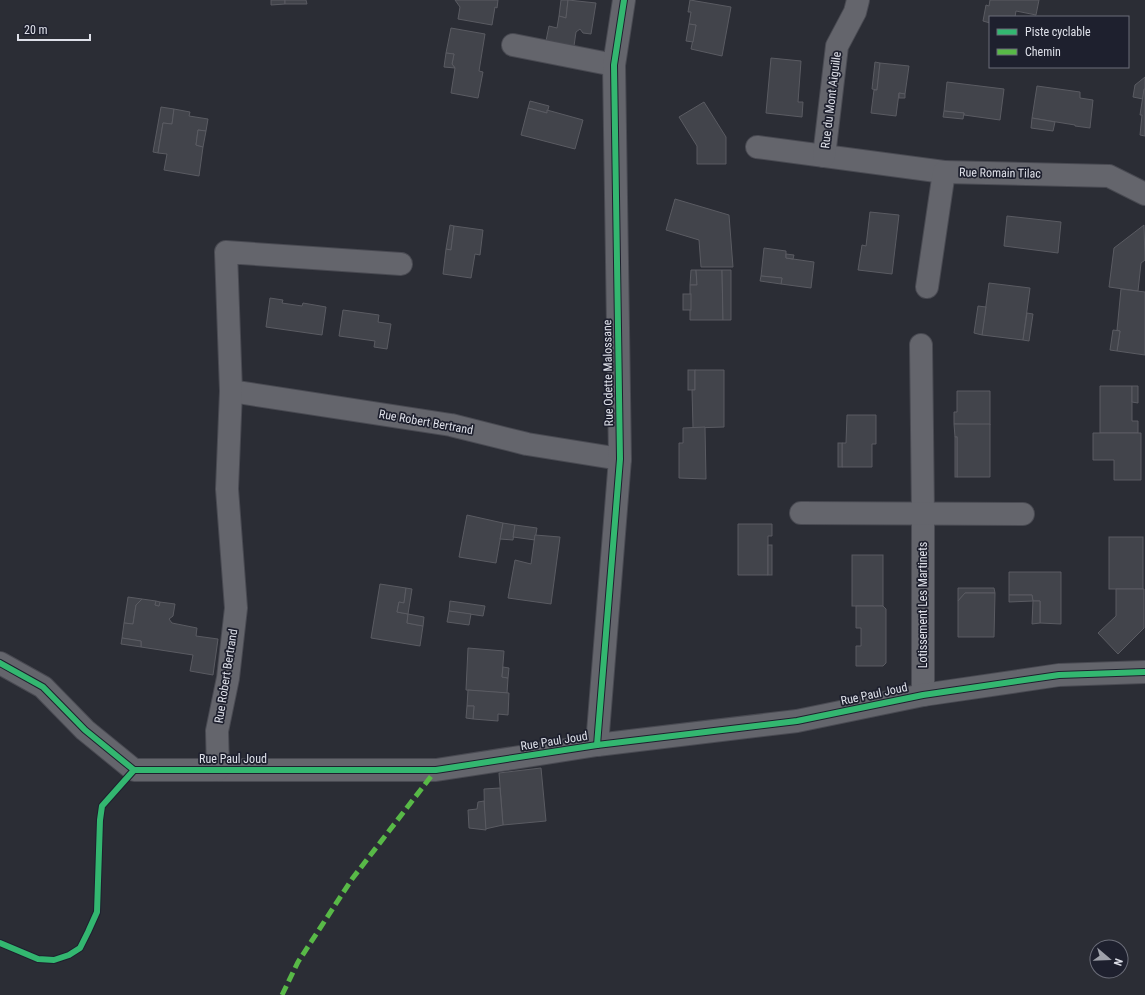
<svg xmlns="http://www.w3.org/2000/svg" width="1145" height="995" viewBox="0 0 1145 995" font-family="'Roboto Condensed',sans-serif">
  <rect width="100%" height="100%" fill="#2b2d35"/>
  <!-- building -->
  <g fill="#42444b" stroke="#5a5b62">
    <polygon points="271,0 285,0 285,4 271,5"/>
    <polygon points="285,0 306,0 307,4 285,4"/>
    <polygon points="455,0 498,0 497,8 495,7 492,25 458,19 460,7"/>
    <polygon points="561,0 568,0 566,18 559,16"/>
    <polygon points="568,0 596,3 591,34 583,33 580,29 576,32 574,46 546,41 549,26 557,28 559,16 566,18"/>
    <polygon points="690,0 731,7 722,56 691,49 696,25 689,24 691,12 688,12"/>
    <polygon points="990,0 1039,0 1036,15 1016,11 1015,17 990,17 990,23 983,21 986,5 989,6"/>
    <polygon points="689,24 696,25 693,42 686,41"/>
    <polygon points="451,28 485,34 479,71 483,72 478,98 451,93 455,68 452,64 454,54 446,53"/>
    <polygon points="446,53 454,54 452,64 455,68 444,67"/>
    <polygon points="771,58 801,61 798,102 803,102 802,117 766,113"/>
    <polygon points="875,62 880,63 877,90 872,89"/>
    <polygon points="880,63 909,66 905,94 899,93 896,116 871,113 874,90 877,90"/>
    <polygon points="1145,77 1145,89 1143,99 1133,97 1135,85"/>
    <polygon points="947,82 1004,89 1000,120 964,115 964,113 944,111"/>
    <polygon points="1037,86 1080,92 1080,98 1093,100 1090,128 1075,126 1075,125 1032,118"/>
    <polygon points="1144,89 1145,89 1145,136 1140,135 1142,115 1140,115"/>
    <polygon points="899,93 905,94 905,98 899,98"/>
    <polygon points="530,101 549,106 547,113 528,108"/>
    <polygon points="704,102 726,137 726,164 697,164 697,146 679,117"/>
    <polygon points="161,107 174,109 172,124 163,123 158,153 153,152"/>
    <polygon points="528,108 547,113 547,110 583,120 575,149 521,135"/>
    <polygon points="174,109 190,112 189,116 208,119 206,131 198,130 196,145 203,147 199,176 164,170 167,154 158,153 163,123 172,124"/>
    <polygon points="944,111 964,113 963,119 943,117"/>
    <polygon points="1032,118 1055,122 1053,131 1031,128"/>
    <polygon points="198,130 206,131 203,147 196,145"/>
    <polygon points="675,199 729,215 733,267 701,267 699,240 666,230"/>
    <polygon points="870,212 899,215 892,274 858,270 862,245 866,246"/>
    <polygon points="1007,216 1061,222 1058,253 1004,246"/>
    <polygon points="450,225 454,226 451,250 446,249"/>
    <polygon points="1144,225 1145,260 1141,263 1138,291 1109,287 1114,248"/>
    <polygon points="454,226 483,230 480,255 475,254 471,278 443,274 446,249 451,250"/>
    <polygon points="764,248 786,251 786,258 814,262 811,288 781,284 782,278 761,276"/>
    <polygon points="786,254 794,255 793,259 786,258"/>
    <polygon points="691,270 696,270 697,285 690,285"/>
    <polygon points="696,270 722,270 723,320 690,320 690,285 697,285"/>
    <polygon points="722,270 731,270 731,320 723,320"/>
    <polygon points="761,276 782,278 781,284 760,281"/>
    <polygon points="989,283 1030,288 1023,340 982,335"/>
    <polygon points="1121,289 1145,292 1145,355 1117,351 1120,331 1117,330"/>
    <rect x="683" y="294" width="8" height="16"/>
    <polygon points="270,298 283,300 282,303 302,306 303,303 326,307 322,335 266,327"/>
    <polygon points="978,306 986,307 982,335 974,333"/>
    <polygon points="343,310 379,315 378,322 391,324 387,349 374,347 375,341 339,336"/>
    <polygon points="1027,313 1033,314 1029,341 1023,340"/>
    <polygon points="1113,330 1120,331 1117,351 1110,350"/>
    <rect x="688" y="370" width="7" height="20"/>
    <polygon points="695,370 724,370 724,427 693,428 692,390 695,390"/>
    <polygon points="1100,386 1132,386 1132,421 1138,421 1138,433 1100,433"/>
    <polygon points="1132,386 1138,386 1138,403 1132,402"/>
    <polygon points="957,391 990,391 990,425 954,424 954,412 957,412"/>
    <polygon points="847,415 876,415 876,444 872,444 872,467 842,467 842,443 846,443"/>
    <polygon points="954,424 990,424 990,477 957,477 957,437 955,437"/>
    <polygon points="705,427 706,479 679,478 679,443 683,443 683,428"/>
    <polygon points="1093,433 1141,433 1141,480 1114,480 1114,460 1093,460"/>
    <rect x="955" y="437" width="2" height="40"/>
    <rect x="838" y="443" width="4" height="24"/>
    <polygon points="467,515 503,523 496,563 459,557"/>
    <polygon points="503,523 515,525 513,540 500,539"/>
    <polygon points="738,524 772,524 772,536 768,536 768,575 738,575"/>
    <polygon points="515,525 537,528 535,540 513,537"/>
    <polygon points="535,535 560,537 551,604 508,598 515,560 531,564"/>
    <rect x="1109" y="537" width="34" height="52"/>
    <rect x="768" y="545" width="4" height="30"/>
    <rect x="852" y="555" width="31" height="51"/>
    <polygon points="1009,572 1061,572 1061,624 1040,623 1040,601 1033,601 1032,595 1009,595"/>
    <polygon points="380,584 406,588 404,603 399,602 397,612 408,614 407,623 423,626 420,646 371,638"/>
    <polygon points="406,588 412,589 408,614 397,612 399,602 404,603"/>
    <polygon points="958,588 994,588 995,593 965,593 958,601"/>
    <polygon points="1116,589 1144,589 1144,628 1118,654 1098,633 1116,616"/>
    <polygon points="965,593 995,593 994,637 958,637 958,601"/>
    <polygon points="1009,595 1032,595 1033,601 1009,602"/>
    <polygon points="128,597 142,599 136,605 133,624 124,623"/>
    <polygon points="142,599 156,601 155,605 159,606 160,602 175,604 173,616 169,619 172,623 197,628 196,636 218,639 213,675 190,671 193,655 141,647 141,641 122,638 124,623 133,624 136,605"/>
    <polygon points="156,601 160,602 159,606 155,605"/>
    <polygon points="450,601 485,606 483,616 449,611"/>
    <polygon points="1033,601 1040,601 1040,623 1032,624"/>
    <polygon points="856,606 883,606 886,609 886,663 883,666 856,666 856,646 861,646 861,628 856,628"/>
    <polygon points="449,611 471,614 469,625 447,622"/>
    <polygon points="408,614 424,617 423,626 407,623"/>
    <polygon points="122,638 141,641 141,647 121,644"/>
    <polygon points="468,648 504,651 502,677 508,678 507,693 466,690"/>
    <polygon points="503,667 509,668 508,678 502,677"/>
    <polygon points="468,690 509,693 508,715 498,714 498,721 473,719 474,706 467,706"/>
    <polygon points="467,706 474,706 473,719 466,718"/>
    <polygon points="541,768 546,821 503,825 499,773"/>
    <polygon points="500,788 503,825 485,829 484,789"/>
    <polygon points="484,801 486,830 469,828 468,810 477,809 478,802"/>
  </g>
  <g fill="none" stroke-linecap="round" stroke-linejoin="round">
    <defs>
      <g id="minor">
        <polyline points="513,45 614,65"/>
        <polyline points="757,147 944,172"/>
        <polyline points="824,156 837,46 855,12 858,0"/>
        <polyline points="927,287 944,172 1109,176 1145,194"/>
        <polyline points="921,345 923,514 923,695"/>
        <polyline points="231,391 451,425 527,444 620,459"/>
        <polyline points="801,513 1023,514"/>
        <polyline points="0,663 43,687 85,730 134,770 436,770 597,745 797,721 923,695 1059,675 1145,672"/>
        <polyline points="597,745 620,459 614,65 624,0"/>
        <polyline points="218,770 217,731 228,678 236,608 227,489 231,391 226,252 401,264"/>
      </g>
    </defs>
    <!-- minor casing -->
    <use href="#minor" stroke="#494a52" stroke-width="24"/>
    <!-- minor -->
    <use href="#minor" stroke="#64656c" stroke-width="22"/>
    <!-- quiet -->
    <polyline stroke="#58b947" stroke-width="5" stroke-dasharray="10 5" stroke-linecap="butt" points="282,995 298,962 352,879 436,770"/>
    <defs>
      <g id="cycleway">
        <polyline points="0,663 43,687 85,730 134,770 436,770 597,745 797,721 923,695 1059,675 1145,672"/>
        <polyline points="597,745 620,459 614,65 624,0"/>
        <polyline points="0,943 38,959 54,960 69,955 80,948 88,932 97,912 100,820 102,806 134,770"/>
      </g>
    </defs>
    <!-- cycleway casing -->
    <use href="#cycleway" stroke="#1e202e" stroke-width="8"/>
    <!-- cycleway -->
    <use href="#cycleway" stroke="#33b770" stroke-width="6"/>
  </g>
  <g text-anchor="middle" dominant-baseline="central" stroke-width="3.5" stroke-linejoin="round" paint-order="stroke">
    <!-- street labels -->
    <g font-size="12" fill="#dee0e9" stroke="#1e202e">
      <text transform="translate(831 100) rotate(-83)">Rue du Mont Aiguille</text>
      <text transform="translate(1000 173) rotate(1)">Rue Romain Tilac</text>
      <text transform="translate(608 373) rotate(-91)">Rue Odette Malossane</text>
      <text transform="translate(426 422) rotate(10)">Rue Robert Bertrand</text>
      <text transform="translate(923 605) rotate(-90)">Lotissement Les Martinets</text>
      <text transform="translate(226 676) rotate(-81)">Rue Robert Bertrand</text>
      <text transform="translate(874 694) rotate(-12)">Rue Paul Joud</text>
      <text transform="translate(554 741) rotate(-9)">Rue Paul Joud</text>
      <text x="233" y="759">Rue Paul Joud</text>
    </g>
  </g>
  <!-- legend -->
  <rect x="989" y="16" width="140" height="52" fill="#1e202e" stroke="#6b6d79"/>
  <rect x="997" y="29" width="20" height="6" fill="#33b770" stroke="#6b6d79"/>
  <text x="1025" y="36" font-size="12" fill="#dee0e9">Piste cyclable</text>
  <rect x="997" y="49" width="20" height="6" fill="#58b947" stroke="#6b6d79"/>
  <text x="1025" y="56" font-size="12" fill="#dee0e9">Chemin</text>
  <!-- north arrow -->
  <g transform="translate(1109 959) rotate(109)"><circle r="19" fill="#1e202e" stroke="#6b6d79"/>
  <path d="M0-3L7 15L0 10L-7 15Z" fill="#9fa1aa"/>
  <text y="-6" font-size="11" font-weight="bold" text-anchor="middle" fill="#dee0e9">N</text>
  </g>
  <!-- scale -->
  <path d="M18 34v6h72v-6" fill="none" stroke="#dee0e9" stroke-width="2"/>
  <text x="24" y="34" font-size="12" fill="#dee0e9" stroke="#1e202e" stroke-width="3" paint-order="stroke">20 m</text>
</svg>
